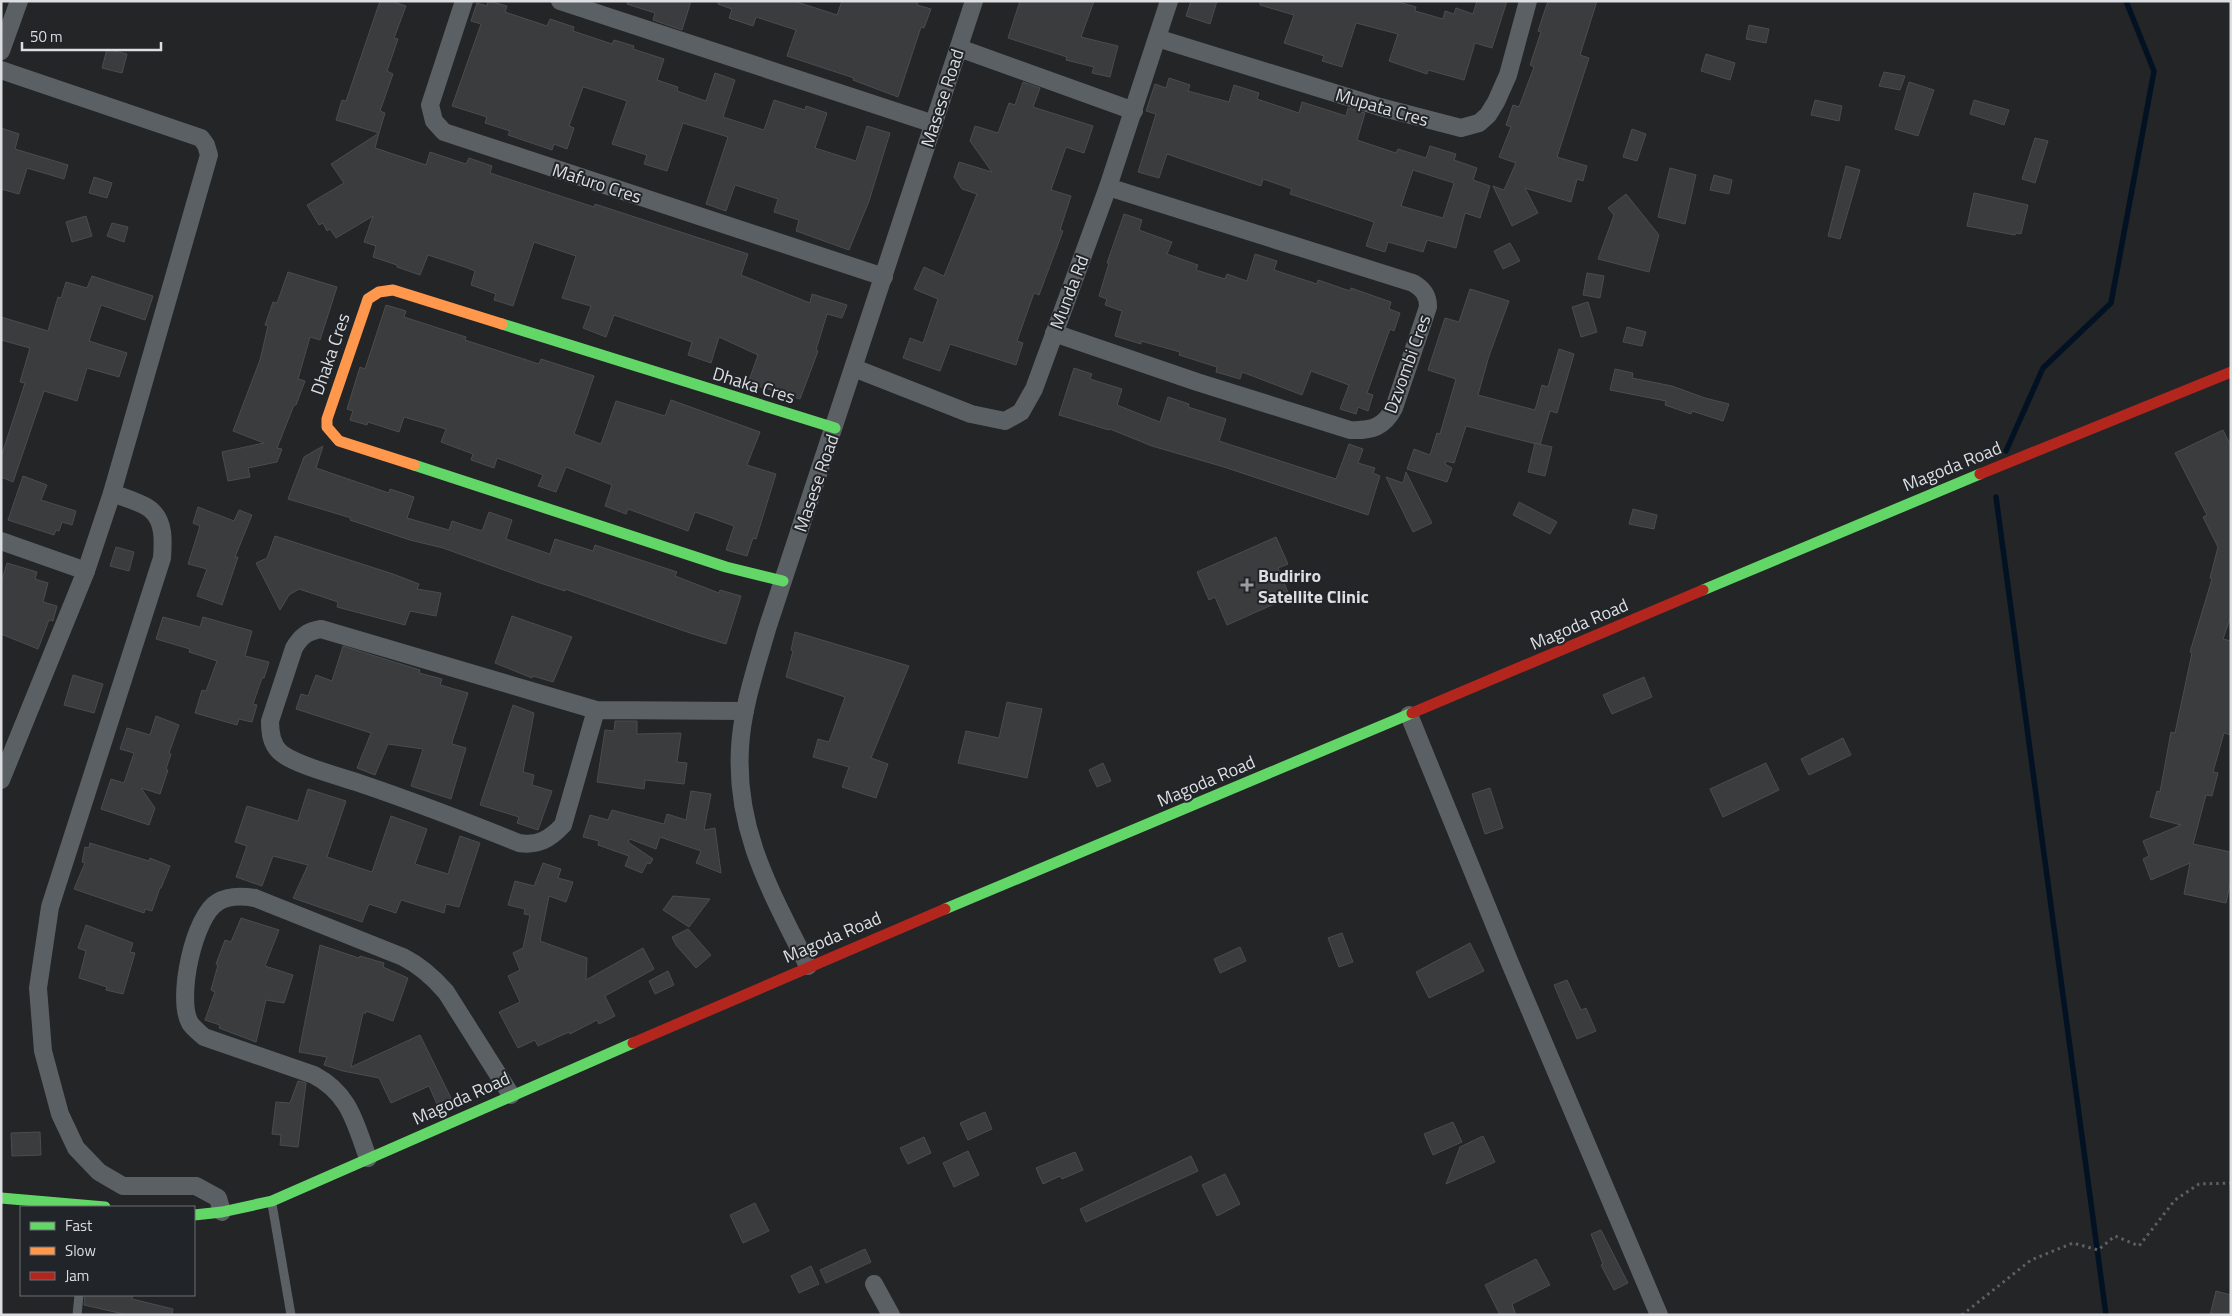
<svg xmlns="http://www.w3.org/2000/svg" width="2232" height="1316" viewBox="0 0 2232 1316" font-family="'Titillium Web',sans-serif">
  <rect width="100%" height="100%" fill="#232527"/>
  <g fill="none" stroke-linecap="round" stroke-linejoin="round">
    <!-- stream -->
    <g stroke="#031223" stroke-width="5.5">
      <polyline points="2006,451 2043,368 2111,303 2154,71 2126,1"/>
      <polyline points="1996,497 2106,1315"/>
    </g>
  </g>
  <!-- building -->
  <g fill="#3a3c3d" stroke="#4a4c4d" fill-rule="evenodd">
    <polygon points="380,1 391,1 406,6 394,38 398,39 387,71 393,74 380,111 385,113 379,133 336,120 342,100 346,101"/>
    <polygon points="488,1 507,6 505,12 547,26 550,19 574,27 573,31 612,44 614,40 634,46 633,49 664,59 657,80 678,87 677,91 706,101 715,73 735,80 723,117 764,130 774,100 805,110 806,106 827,113 815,148 856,161 867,126 890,133 869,201 849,250 796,231 799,220 774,212 778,199 735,185 726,211 706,204 728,137 683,123 667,171 644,164 647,155 612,144 627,101 587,88 583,87 569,126 574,128 567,149 554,144 552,150 508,135 510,131 485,123 487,117 452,106 481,24 471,21 477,3 487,6"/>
    <polygon points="627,1 691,1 682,30 653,20 655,13 627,4"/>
    <polygon points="718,1 794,1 837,15 842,1 918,1 917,5 931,9 924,28 921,27 898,97 853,80 854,78 787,56 796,30 756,17 753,26 729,18 732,9 718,4"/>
    <polygon points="1020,1 1094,1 1081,37 1118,46 1110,77 1092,73 1094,67 1066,60 1067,57 1008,38"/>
    <polygon points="1191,1 1217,1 1210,24 1186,16"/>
    <polygon points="1260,1 1395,1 1416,7 1415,11 1443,19 1445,11 1454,14 1456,8 1473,14 1477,1 1507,1 1492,48 1475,43 1464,80 1428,70 1427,74 1389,61 1398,34 1356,23 1342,67 1322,61 1324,56 1284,43 1294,15 1260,5"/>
    <polygon points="1548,1 1597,1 1580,55 1589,58 1557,157 1587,166 1583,181 1577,179 1571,202 1525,188 1538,213 1512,226 1493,186 1504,190 1516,163 1499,157 1511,127 1506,125 1513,105 1519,107 1534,67 1530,65 1541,32 1538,31"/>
    <polygon points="1749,25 1769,29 1766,43 1746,39"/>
    <polygon points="107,49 127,54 122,73 102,68"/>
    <polygon points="1706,54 1735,63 1730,80 1701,71"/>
    <polygon points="1884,72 1905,76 1900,90 1879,86"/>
    <path d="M1169,78L1190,85L1188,91L1229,102L1234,85L1259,93L1257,99L1299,113L1302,102L1346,116L1348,108L1365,113L1357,140L1396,153L1398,149L1426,158L1430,146L1456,154L1454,160L1477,168L1473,180L1490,186L1480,218L1465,213L1456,248L1427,240L1423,252L1388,242L1385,252L1366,246L1374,222L1290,194L1292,189L1263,179L1261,186L1167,154L1159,178L1138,172L1156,114L1146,111L1155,84L1166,88ZM1413,170L1454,183L1443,218L1401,206Z"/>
    <polygon points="1023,82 1040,88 1033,107 1093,126 1084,153 1066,147 1051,190 1071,196 1060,230 1063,231 1039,295 1034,293 1017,341 1023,343 1016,365 950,344 940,371 903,358 910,338 923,343 938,299 914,289 924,267 944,276 977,194 962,189 954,177 959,162 992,172 970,141 975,126 998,133 1009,103 1015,105"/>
    <polygon points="1909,82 1934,90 1918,136 1895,129"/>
    <polygon points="1815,100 1842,106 1839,121 1811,115"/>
    <polygon points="1974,100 2009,110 2004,125 1970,114"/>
    <polygon points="1,128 19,134 15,149 68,165 64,179 27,168 19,194 1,189"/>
    <polygon points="1632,129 1646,134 1637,161 1623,157"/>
    <polygon points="379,133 375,148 426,165 430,152 466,164 469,158 492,166 490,173 594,207 595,204 748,254 741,275 810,303 812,294 847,305 842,318 827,314 816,350 818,351 800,399 748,383 758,355 719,337 711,363 688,355 692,342 614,315 606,337 583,328 591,306 562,298 576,256 534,242 513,306 494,300 496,294 471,285 475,271 465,267 428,255 420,275 397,267 397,265 373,257 376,246 364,242 373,216 336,238 330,229 327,231 323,223 319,225 307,205 344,183 331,164"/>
    <polygon points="2035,138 2048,141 2035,183 2022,179"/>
    <polygon points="1846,166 1860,170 1840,239 1828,236"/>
    <polygon points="1670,168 1696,175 1685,224 1658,217"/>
    <polygon points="1714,175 1732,180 1729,194 1710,190"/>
    <polygon points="94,177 112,183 107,198 89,193"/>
    <polygon points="1974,193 2028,205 2021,234 2016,233 2015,235 1967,226"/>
    <polygon points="1626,194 1659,235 1649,272 1598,259 1614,215 1608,208"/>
    <polygon points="1124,214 1142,220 1139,230 1172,242 1167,254 1198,265 1196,270 1225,279 1227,274 1247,281 1255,254 1277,261 1274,270 1317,284 1318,280 1350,291 1351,288 1391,302 1389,309 1400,313 1394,331 1390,329 1367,393 1373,395 1368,411 1358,407 1356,414 1340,409 1349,385 1311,371 1302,395 1242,372 1240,379 1216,372 1217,367 1179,355 1180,352 1141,341 1141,344 1115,336 1122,311 1105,305 1107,299 1099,296 1109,263 1107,263"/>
    <polygon points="86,216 92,236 72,242 66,222"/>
    <polygon points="112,223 128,227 124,242 107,236"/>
    <polygon points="1510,243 1520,261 1503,269 1494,251"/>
    <polygon points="288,272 337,287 320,340 310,337 298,379 305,381 296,405 294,405 277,448 282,449 277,462 248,468 250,477 228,481 222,452 264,443 233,431 260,360 268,326 265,325 273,302 277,303"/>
    <polygon points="1587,273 1604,276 1600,298 1583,295"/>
    <polygon points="92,276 153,296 145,320 101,305 89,341 127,353 119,377 87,368 77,401 44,391 13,482 1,477 1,457 25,383 20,382 30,348 1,340 1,317 48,331 58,297 61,298 66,282 87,288"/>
    <polygon points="1470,289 1509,301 1489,356 1478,395 1535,410 1542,385 1548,387 1559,349 1574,354 1557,413 1550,411 1540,445 1466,426 1454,463 1446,461 1445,464 1452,468 1447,482 1407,469 1414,449 1430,455 1437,433 1440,434 1456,379 1428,370 1445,318 1459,322"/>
    <polygon points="1588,302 1597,332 1581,337 1572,307"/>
    <polygon points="386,305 406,311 404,317 466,337 465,340 539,364 541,359 594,376 574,434 601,444 616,401 665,416 671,400 760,432 747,465 776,474 756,539 753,538 747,556 726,550 734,526 695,512 688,531 628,509 626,514 605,506 612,485 566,467 556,492 538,486 543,475 497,458 494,468 471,460 473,454 441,442 446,429 404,417 399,432 368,422 367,425 350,420 353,411 347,409 360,367 365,369"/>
    <polygon points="1627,327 1646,332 1642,346 1623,342"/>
    <polygon points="1074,368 1092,374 1090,379 1122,389 1117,405 1160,422 1168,397 1189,404 1188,407 1226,419 1219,441 1336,479 1349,444 1363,449 1358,463 1375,468 1373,473 1380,476 1368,515 1224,467 1152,446 1110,429 1109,430 1059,415"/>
    <polygon points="1615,369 1633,373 1632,378 1672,386 1705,398 1729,404 1723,421 1692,411 1691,414 1665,405 1666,401 1610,390"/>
    <polygon points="2223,430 2231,446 2231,616 2223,639 2231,641 2231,735 2224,733 2213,772 2218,773 2212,796 2206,795 2193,844 2231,852 2231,880 2226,903 2184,894 2190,863 2151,880 2143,859 2149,856 2143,841 2181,825 2150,817 2157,791 2160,792 2171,732 2175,733 2192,653 2190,652 2212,579 2210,578 2218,547 2203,517 2207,515 2175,453"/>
    <polygon points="1535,443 1552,447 1545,476 1528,472"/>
    <polygon points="323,446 316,468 389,493 390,489 414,497 407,518 449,530 452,521 482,531 489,512 512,520 506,539 550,554 555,539 593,551 595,545 677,572 675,576 719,593 720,590 741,596 726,644 690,633 565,589 565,591 540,583 443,548 410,540 350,520 351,518 288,499 304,457"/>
    <polygon points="1406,472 1432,523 1413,532 1386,477 1403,483"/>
    <polygon points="23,476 47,485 41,500 76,511 72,525 62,522 59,531 56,530 54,535 8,520"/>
    <polygon points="1519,502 1557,522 1550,534 1513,515"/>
    <polygon points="198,507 234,521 239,510 252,515 235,557 238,557 222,605 197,596 207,569 188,564 200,526 193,523"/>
    <polygon points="1633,509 1657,515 1654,529 1629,524"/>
    <polygon points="275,536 393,574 419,584 417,589 441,593 436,616 410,611 405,625 337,607 338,602 299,589 289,595 280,610 256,563 267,558"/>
    <polygon points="1276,537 1288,564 1278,568 1290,597 1227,625 1215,597 1209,600 1197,572"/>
    <polygon points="116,547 134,552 129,571 110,566"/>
    <polygon points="7,563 37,572 35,579 48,583 43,602 57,606 53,621 49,620 38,649 1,634 1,583"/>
    <polygon points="512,616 572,637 553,682 533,676 532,678 495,663"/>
    <polygon points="163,617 200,627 203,617 252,631 245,656 269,662 264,678 262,678 253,704 257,705 252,722 239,719 237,725 195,713 202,690 206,691 217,661 189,652 190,649 156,639"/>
    <polygon points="795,632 909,666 871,758 888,764 876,798 842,787 849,767 813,757 818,739 829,742 845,697 786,677 793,651 791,650"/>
    <polygon points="343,646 420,670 419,673 442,679 440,685 468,693 452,742 452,744 466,748 451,799 411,786 423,749 388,744 375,775 357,768 371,733 296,709 301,694 308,696 316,675 332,681"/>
    <polygon points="73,675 103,684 94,713 64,705"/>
    <polygon points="1644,677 1652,697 1612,714 1603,695"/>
    <polygon points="1007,702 1042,709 1027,778 958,763 966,731 999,738"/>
    <polygon points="513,705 534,713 523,772 534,775 532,785 552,791 538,830 517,823 519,817 480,805"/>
    <polygon points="156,716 179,725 169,753 171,754 166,769 168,770 160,794 141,788 155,808 149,825 101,809 111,779 124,783 134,753 120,749 127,728 150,735"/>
    <polygon points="615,721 637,721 637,734 681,733 677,762 687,763 684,784 645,780 644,789 597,782 605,730 614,731"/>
    <polygon points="1843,738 1851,755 1809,775 1801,759"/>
    <polygon points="1103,763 1111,781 1097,787 1089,770"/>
    <polygon points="1766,763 1779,790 1723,817 1710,789"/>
    <polygon points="1490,788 1503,828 1485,834 1472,794"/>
    <polygon points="308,789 346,801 327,857 372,872 391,816 427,829 415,864 448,874 460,836 480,843 459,907 446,904 444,913 401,900 396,913 369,904 362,922 293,898 308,865 273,856 262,886 236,877 247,846 235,842 247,806 298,821"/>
    <polygon points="691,791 711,794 704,830 715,828 721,873 696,863 701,851 660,837 656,849 630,839 628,842 653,859 650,864 647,863 642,873 625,866 629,856 598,845 599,841 583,837 590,815 608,820 612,810 664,824 667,814 686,820"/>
    <polygon points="90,843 149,861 150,858 170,866 161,888 160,888 152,911 145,909 144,913 74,889 85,863 82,862 85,847 89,848"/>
    <polygon points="543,863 561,869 558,878 573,882 566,902 549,896 540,941 587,958 586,980 643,948 654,969 605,996 615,1016 599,1024 597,1020 570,1034 569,1032 538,1046 535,1040 518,1048 499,1012 520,1002 508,976 520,970 513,953 523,948 530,915 524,914 525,909 508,905 515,881 534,886"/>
    <polygon points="673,896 710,899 689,927 663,910"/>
    <polygon points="241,918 279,930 265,966 293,975 284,1003 266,1000 256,1042 219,1028 220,1025 205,1020 215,992 211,990 218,965 216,964 225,940 231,942"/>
    <polygon points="86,925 133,943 130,952 135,953 123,994 106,990 107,987 79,978 86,951 78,948"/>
    <polygon points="688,929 711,955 696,968 676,945 672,937"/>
    <polygon points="1342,933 1353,962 1339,967 1328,938"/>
    <polygon points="1470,943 1484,971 1429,998 1416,972"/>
    <polygon points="320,945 359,958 360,956 384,963 383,967 408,978 393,1021 366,1011 366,1013 363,1013 351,1067 420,1035 451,1098 437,1104 429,1086 391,1103 379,1078 343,1071 324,1065 327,1057 299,1052"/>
    <polygon points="1240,947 1246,961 1220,973 1214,959"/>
    <polygon points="668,971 674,985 655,994 649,981"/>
    <polygon points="1567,980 1581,1010 1586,1008 1596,1031 1577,1039 1554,985"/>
    <polygon points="298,1081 306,1083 298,1147 280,1145 281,1135 272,1134 276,1102 290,1103"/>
    <polygon points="985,1112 992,1129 968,1140 960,1123"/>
    <polygon points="1453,1122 1462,1142 1433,1155 1424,1134"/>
    <polygon points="40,1132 41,1155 12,1156 11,1133"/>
    <polygon points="1483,1136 1495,1162 1446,1184 1460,1147"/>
    <polygon points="924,1137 931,1153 908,1164 900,1148"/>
    <polygon points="968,1151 979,1175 954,1187 943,1163"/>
    <polygon points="1075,1152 1083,1170 1062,1179 1060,1176 1043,1184 1036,1168"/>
    <polygon points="1191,1156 1198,1171 1086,1222 1080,1209"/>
    <polygon points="1225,1174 1240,1204 1217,1216 1202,1185"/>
    <polygon points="755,1203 769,1231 743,1243 730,1215"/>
    <polygon points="1601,1230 1628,1283 1614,1290 1601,1265 1603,1264 1591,1234"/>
    <polygon points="865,1249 871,1262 826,1283 820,1270"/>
    <polygon points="1536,1259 1550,1285 1512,1304 1516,1315 1500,1315 1485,1285"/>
    <polygon points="811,1266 819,1284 799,1293 791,1276"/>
    <polygon points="2216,1291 2231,1295 2231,1315 2210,1315"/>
    <polygon points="85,1295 133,1295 132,1299 173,1309 172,1315 128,1315 84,1305"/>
  </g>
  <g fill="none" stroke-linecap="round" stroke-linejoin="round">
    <!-- path -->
    <polyline stroke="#5e6063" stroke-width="3" stroke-dasharray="2.5 4" stroke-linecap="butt" points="1962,1315 2031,1260 2073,1243 2098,1250 2115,1236 2139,1246 2175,1200 2199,1184 2231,1183"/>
    <!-- lane -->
    <g stroke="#5b6065" stroke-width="9">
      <polyline points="272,1204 291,1315"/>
      <polyline points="77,1315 79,1295"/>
    </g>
    <!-- street -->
    <g stroke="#5b6065" stroke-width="18">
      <polyline points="464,1 430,105 434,121 444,132 884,277"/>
      <polyline points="560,1 934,124"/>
      <polyline points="1157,38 1380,107 1461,128 1479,123 1488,115 1496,102 1508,75 1528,1"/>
      <polyline points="959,48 1134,111"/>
      <polyline points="1,51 19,1"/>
      <polyline points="1,70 201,138 206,145 209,155 112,493 86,571 1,780"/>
      <path d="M1054,333L1197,382L1350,430C1372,431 1384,427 1394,408L1428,307C1428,295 1423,289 1413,283L1108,187"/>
      <polyline points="854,368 971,414 1005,421 1021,412 1034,389 1108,187 1169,1"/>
      <path d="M112,493C122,497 144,503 151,510C165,522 163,543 162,558L50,907L38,988L43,1051L60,1114L76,1148L99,1172L123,1186H196L218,1198L222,1212"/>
      <polyline points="1,541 86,571"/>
      <path d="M596,710L563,825C550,839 538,846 519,843C467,822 415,802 362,784C342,777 294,765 280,752C271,744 270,732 270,721L294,648C301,636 308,631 321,629L596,710L745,711"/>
      <polyline points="1409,715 1510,963 1659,1315"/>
      <path d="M808,966C772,893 735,832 740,748C742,708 756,668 767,629L974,1"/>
      <path d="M368,1158C355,1123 350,1094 314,1075L204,1037C200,1033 193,1028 190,1023C176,999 194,915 218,902C229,895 243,896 255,898L403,957C421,966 433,977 446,992L511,1095"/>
      <polyline points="874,1284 891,1315"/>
    </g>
    <!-- fast -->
    <g stroke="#63d668" stroke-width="11">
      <polyline points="502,324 835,428"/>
      <polyline points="414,465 726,567 783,581"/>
      <polyline points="1703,590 1980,474"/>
      <polyline points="945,909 1412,713"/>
      <polyline points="1,1198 105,1207"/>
      <polyline points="194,1215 222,1212 272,1201 633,1043"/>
    </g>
    <!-- slow -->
    <polyline stroke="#ff974d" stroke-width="11" points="414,465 339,441 327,427 327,419 368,299 379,292 393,290 502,324"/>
    <!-- jam -->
    <g stroke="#b3261e" stroke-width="11">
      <polyline points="1980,474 2231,372"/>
      <polyline points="1412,713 1703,590"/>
      <polyline points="633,1043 945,909"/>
    </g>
  </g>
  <!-- markers -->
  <path fill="#9b9da0" stroke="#212529" stroke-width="2" d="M1244.5 577.5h5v5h5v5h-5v5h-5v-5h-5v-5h5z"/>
  <g text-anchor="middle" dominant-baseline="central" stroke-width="4" stroke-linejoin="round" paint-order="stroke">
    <!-- street labels -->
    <g font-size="18" fill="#dcdee1" stroke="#212529">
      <text transform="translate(942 98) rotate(-72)">Masese Road</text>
      <text transform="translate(1382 107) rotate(16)">Mupata Cres</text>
      <text transform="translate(597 183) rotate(18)">Mafuro Cres</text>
      <text transform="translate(1069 292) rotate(-69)">Munda Rd</text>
      <text transform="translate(330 354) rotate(-71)">Dhaka Cres</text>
      <text transform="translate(1407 364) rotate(-70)">Dzvombi Cres</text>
      <text transform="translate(754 385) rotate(17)">Dhaka Cres</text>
      <text transform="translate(1952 466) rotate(-22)">Magoda Road</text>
      <text transform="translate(816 483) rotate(-71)">Masese Road</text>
      <text transform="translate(1579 624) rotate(-23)">Magoda Road</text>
      <text transform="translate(1206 781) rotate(-23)">Magoda Road</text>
      <text transform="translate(832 937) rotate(-23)">Magoda Road</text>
      <text transform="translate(461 1098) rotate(-24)">Magoda Road</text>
    </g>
    <!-- poi labels -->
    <g font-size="18" font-weight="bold" fill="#dcdee1" stroke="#212529" text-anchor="start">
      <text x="1258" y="575">Budiriro<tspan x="1258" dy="21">Satellite Clinic</tspan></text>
    </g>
  </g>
  <!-- border -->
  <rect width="2232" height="1316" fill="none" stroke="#dcdee1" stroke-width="5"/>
  <!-- legend -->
  <rect x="20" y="1206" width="175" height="90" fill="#212529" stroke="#6c6f73"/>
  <rect x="30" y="1222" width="25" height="8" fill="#63d668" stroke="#6c6f73"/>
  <text x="65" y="1231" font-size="15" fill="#dcdee1">Fast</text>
  <rect x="30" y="1247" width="25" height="8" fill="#ff974d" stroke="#6c6f73"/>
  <text x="65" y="1256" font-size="15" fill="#dcdee1">Slow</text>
  <rect x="30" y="1272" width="25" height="8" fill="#b3261e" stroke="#6c6f73"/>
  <text x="65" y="1281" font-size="15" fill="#dcdee1">Jam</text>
  <!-- scale -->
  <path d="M22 42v8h139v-8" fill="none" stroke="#dcdee1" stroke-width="2.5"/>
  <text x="30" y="42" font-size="15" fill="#dcdee1" stroke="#212529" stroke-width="4" paint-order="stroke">50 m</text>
</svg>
